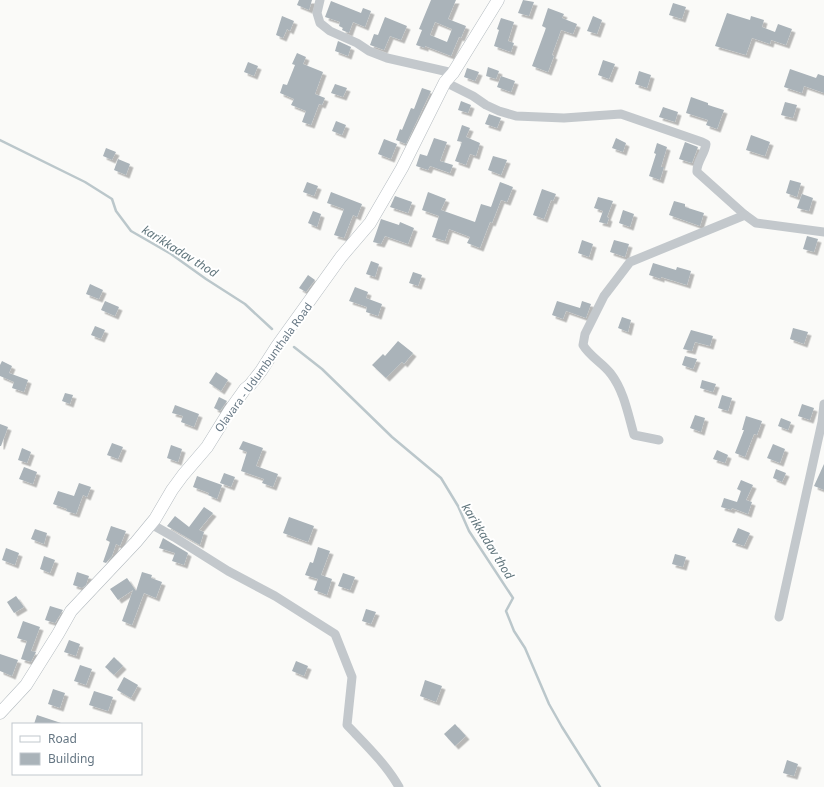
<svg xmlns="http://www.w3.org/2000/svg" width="824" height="787" viewBox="0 0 824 787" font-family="'Noto Sans',sans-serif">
  <defs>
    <filter id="shadow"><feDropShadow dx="3.5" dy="3.5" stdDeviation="0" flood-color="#0004"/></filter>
  </defs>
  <rect width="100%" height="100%" fill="#fafaf8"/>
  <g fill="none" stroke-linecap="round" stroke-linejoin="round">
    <!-- stream -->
    <g stroke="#bbc7cb" stroke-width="2.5">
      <polyline points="0,140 85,182 112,199 116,211 131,231 171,254 206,279 245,304 272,329"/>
      <polyline points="294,347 322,369 392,437 441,478 458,506 469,531 513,598 506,611 514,631 525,648 549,704 562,727 600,787"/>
    </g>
  </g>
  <!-- building -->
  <g fill="#aab3b9" fill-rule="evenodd" filter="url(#shadow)">
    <polygon points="299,0 312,0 309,10 297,5"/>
    <path d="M431,0H456L448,19L466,26L461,38L459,37L451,56L425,46V48L416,45L422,30L419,29ZM435,22L452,29L447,42L430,35Z"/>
    <polygon points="523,0 534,2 529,16 518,13"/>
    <polygon points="331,1 361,13 363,8 371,11 365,27 353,22 349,33 342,30 343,28 339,26 340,22 325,17"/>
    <polygon points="673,3 686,7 682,19 669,15"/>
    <polygon points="548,8 564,14 562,18 577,24 573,34 561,30 552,55 554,56 548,72 532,66 546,28 542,26"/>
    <polygon points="727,13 750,20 751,16 764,20 762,27 775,32 778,24 792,29 786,45 771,40 770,44 752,38 746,55 715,46"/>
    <polygon points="282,16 294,21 290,31 287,29 283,38 276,35"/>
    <polygon points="593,16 602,20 597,34 587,31"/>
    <polygon points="385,17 407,26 401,40 390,36 384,50 370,45 374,34 378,35"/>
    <polygon points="501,18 514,22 508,41 514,43 511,52 494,46 499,30 497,29"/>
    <polygon points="338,41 351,47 348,56 335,51"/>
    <polygon points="297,53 306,57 303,64 323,72 315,94 325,98 322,105 319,104 311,125 302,122 306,111 291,105 294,99 280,93 283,84 287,85 295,65 292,64"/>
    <polygon points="603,60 615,64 609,79 598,75"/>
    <polygon points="248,62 258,66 254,76 244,72"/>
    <polygon points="488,67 499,71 496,79 486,76"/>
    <polygon points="467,68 479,72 475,81 464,77"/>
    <polygon points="790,69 816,78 818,74 824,76 824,93 804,86 802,93 784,87"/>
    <polygon points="639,71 651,75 647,88 635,84"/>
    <polygon points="501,76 515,81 511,92 497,87"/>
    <polygon points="335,84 347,88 343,97 331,93"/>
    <polygon points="422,88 431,91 406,144 396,140 400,129 402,130 411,108 414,109"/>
    <polygon points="691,97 708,103 708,105 724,110 717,129 706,125 708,120 686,113"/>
    <polygon points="461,101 471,105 468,113 458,110"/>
    <polygon points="785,102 797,105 793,118 781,115"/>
    <polygon points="663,107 678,112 675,122 659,117"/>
    <polygon points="489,114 501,118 497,128 485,124"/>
    <polygon points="336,121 346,125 342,135 332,131"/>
    <polygon points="462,125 470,128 466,137 480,143 476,156 470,154 466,165 455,161 462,142 457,141"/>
    <polygon points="751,135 770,142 765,156 746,150"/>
    <polygon points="434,138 447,142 440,161 453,165 450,173 430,166 428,170 416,166 420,154 427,156"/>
    <polygon points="616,138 626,143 623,152 612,148"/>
    <polygon points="384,139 397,144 391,159 378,154"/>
    <polygon points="685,142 698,147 692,163 679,159"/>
    <polygon points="657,143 667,147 661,167 664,167 660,180 649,176 656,154 654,153"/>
    <polygon points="106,148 116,152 112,160 103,156"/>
    <polygon points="493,156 507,160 501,175 488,170"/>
    <polygon points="118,159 130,164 126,175 114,170"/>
    <polygon points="790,180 801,183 797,197 786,193"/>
    <polygon points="307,182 318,186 314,196 303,192"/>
    <polygon points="500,182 513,187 507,202 501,200 492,223 490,222 480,248 467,243 470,237 449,229 445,241 432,237 439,216 422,210 428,192 446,199 441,210 475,222 481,204 491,207"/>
    <polygon points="542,189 556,194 553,201 551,200 544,219 533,215"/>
    <polygon points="331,192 362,204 357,217 353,215 344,238 334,235 344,209 327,203"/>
    <polygon points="802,194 813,198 809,211 797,208"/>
    <polygon points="395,196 412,202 408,213 390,207"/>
    <polygon points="598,197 613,201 607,217 609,218 607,224 599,222 603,211 594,208"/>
    <polygon points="674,201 685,204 685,207 704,213 700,226 669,215"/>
    <polygon points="623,210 634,214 630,227 619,223"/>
    <polygon points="313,211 321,214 317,227 308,223"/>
    <polygon points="381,219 399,225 400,222 414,228 408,244 385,236 381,244 373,242"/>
    <polygon points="807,236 818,239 814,252 803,249"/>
    <polygon points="582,240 593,244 589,257 578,253"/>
    <polygon points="614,240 629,244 625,257 610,252"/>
    <polygon points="371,261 379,264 375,277 366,274"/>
    <polygon points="653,263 676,270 677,267 691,271 687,285 661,277 661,279 649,275"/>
    <polygon points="413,272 422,275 418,286 409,283"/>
    <polygon points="308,275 315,280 306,292 299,288"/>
    <polygon points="90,284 103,290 99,299 86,294"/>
    <polygon points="355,287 368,292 366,298 382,304 378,316 366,312 367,307 349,301"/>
    <polygon points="105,301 119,307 115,316 101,310"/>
    <polygon points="557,301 580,308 582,301 591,304 586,318 566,311 563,319 552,315"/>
    <polygon points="622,317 631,320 628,332 618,328"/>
    <polygon points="95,326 105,330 101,339 91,335"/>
    <polygon points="793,328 808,332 804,344 790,339"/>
    <polygon points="691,330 713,336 710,346 695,342 692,351 683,349"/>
    <polygon points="398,341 413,353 404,364 402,362 386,378 372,365 383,354 385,356"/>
    <polygon points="685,356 697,359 693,369 682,365"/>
    <polygon points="2,361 12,366 9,373 28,380 24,392 12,388 14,382 0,376 0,365"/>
    <polygon points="216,372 228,380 221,391 209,383"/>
    <polygon points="702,380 716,384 713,392 700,388"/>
    <polygon points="65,393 73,395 70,404 62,401"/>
    <polygon points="722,395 732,398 728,411 718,408"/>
    <polygon points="219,397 227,401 220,411 214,408"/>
    <polygon points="802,404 814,408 810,420 798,416"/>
    <polygon points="175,405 199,414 194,427 181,422 183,416 172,413"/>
    <polygon points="695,415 705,418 701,432 690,428"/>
    <polygon points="746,416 762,421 757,435 754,434 745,457 735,453 744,430 742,430"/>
    <polygon points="781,418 791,422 788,430 778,426"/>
    <polygon points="0,424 8,427 1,446 0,446"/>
    <polygon points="243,441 263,448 256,466 278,474 273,487 262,483 264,479 241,471 247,452 239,449"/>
    <polygon points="112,443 123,447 118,459 107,455"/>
    <polygon points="773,444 785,449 780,463 767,458"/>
    <polygon points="171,445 182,449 178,462 167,458"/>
    <polygon points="22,448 31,452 27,463 18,460"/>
    <polygon points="717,450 728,455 725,463 713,459"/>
    <polygon points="824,464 824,490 814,486"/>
    <polygon points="24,467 37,472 33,484 19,479"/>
    <polygon points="776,469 786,473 782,482 773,478"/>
    <polygon points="224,473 235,477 231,487 220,483"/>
    <polygon points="197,476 222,485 217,499 208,495 209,493 193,487"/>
    <polygon points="741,480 753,485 746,500 752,502 748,514 732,508 731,510 721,507 724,498 737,502 741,491 737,489"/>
    <polygon points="79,483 91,487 87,497 83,495 76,514 66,511 67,509 53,504 58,491 74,496"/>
    <polygon points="204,507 213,513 199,530 204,532 200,545 167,526 175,516 189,527"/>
    <polygon points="289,517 314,526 308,542 283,533"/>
    <polygon points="111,526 126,531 120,546 116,544 112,556 106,563 103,562 110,542 106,540"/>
    <polygon points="738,528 750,533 744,546 732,542"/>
    <polygon points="35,529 47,533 44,544 31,539"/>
    <polygon points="163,538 188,553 184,565 172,561 175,553 159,548"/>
    <polygon points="318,547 330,551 321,575 332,579 327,595 314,590 318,579 305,575 310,562 313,563"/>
    <polygon points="6,548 19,553 15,565 2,560"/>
    <polygon points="675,554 686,557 683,567 672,564"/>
    <polygon points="44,556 55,560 50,573 40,569"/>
    <polygon points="77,572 89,576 86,585 82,588 73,585"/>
    <polygon points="142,572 152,575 151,578 162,582 156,598 144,593 132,625 122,621 133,590 118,600 110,589 127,578 136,591"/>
    <polygon points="343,573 355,577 350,590 338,586"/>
    <polygon points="16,596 24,607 14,613 7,602"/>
    <polygon points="50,606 63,610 55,623 45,620"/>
    <polygon points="366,609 376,612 371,624 362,621"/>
    <polygon points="23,621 40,627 31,651 36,652 31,662 21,659 27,641 17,638"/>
    <polygon points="69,640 80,644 76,656 64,652"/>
    <polygon points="0,654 18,660 12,676 0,671"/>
    <polygon points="114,657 123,666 114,675 105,667"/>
    <polygon points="296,661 308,666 304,676 292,671"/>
    <polygon points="80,665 92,669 86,685 74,681"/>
    <polygon points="124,677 138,685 131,698 117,690"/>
    <polygon points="425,680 442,686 436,702 420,696"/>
    <polygon points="53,689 65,693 60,708 48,704"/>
    <polygon points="94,691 113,697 108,711 89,705"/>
    <polygon points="37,715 61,723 61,724 34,724"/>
    <polygon points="455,724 466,736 455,746 444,734"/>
    <polygon points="787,760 798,764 794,776 783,773"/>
  </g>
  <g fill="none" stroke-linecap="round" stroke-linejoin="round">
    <defs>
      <polyline id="secondary" points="0,713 26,685 58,634 71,611 136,542 155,519 172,490 183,475 207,447 230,410 245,389 250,385 261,371 277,346 341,257 370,223 402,168 445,82 453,73 498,0"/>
    </defs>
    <!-- secondary casing -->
    <use href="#secondary" stroke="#b3babf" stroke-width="13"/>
    <!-- minor -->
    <g stroke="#c3c8cc" stroke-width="9">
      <polyline points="320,0 317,13 320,23 330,31 357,43 369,51 387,58 453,73"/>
      <path d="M445,82L473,96L486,105L499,111L516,116L564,118L621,114L702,142L706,144C705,154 696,162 697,172L745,215L756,223L824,232"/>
      <path d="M659,440L634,435C628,414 624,391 611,374C603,363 590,357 583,345L585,334L604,296L630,262L745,215"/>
      <path d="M151,524L174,537L228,571L275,596L335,634L352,677L347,725C365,744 386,764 399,787"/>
      <polyline points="779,617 822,422 824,404"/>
    </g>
    <!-- secondary -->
    <use href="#secondary" stroke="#fff" stroke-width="12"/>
  </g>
  <g text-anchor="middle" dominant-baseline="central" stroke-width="4" stroke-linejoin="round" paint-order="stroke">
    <!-- street labels -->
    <g font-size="11" fill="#657683" stroke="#fff">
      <text transform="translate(263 367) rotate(-54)">Olavara - Udumbunthala Road</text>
    </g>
    <!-- water labels -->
    <g font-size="12" font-style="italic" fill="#60757c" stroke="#fff">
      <text transform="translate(180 251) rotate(32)">karikkadav thod</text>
      <text transform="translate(488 541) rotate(58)">karikkadav thod</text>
    </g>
  </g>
  <!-- legend -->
  <rect x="12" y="723" width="130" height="52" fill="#ffffff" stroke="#c1c8cd"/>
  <rect x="20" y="736" width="20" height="6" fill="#ffffff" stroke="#c1c8cd"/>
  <text x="48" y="743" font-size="12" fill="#657683">Road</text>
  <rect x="20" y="753" width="20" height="12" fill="#aab3b9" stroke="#c1c8cd"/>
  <text x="48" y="763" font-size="12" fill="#657683">Building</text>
</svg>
